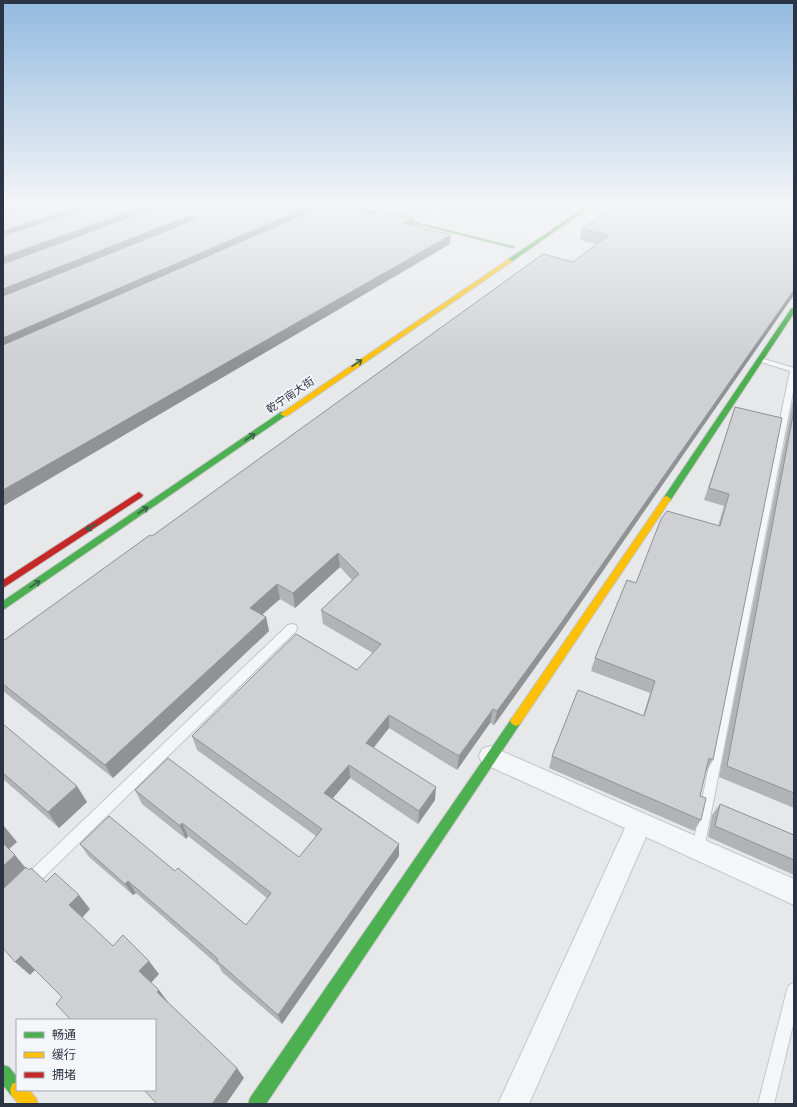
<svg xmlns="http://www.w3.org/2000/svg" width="797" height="1107" viewBox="0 0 797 1107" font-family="Cabin,'Noto Sans SC',sans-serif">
  <rect width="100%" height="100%" fill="#e6e8ea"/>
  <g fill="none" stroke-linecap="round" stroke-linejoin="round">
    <defs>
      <g id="lane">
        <polygon points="391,204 396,204 377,214 373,213"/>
        <polygon points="458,204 463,204 424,225 420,224"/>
        <polygon points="760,358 794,368 794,387 704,849 703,854 698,855 693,854 692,849 790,371 758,361 758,359"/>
        <polygon points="292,624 296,625 297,628 296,631 34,887 29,889 24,887 22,882 24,877 288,625"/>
        <polygon points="794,983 794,1021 774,1104 758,1104 787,990 789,985"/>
      </g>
      <polygon id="street" points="490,746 794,879 794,905 646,837 529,1104 498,1104 625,828 482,763 479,756 482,749"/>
      <g id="fast">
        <polygon points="337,204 343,204 515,247 513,248"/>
        <polygon points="590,204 594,204 511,262 507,262 507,260"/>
        <polygon points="794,307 794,313 670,501 664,501 663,499 664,497 791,309"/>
        <polygon points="281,412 284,412 288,414 3,610 3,601"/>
        <polygon points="516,716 520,718 522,721 520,724 266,1104 248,1104 250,1098 512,718"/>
        <polygon points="3,1065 9,1067 17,1077 17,1090 25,1090 23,1095 17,1097 11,1095 3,1085"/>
      </g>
      <g id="slow">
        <polygon points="509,259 512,261 511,262 287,416 284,416 280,414"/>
        <polygon points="667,496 671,499 520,724 516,726 512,724 510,721 512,718 664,497"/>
        <polygon points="17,1082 17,1090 29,1090 36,1098 38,1104 19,1104 12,1096 10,1090 12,1084"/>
      </g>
      <polygon id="jam" points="139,492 143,495 142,497 3,588 3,580"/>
    </defs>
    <!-- lane casing -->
    <use href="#lane" stroke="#c4c6c8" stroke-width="2"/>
    <!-- street casing -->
    <use href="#street" stroke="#c4c6c8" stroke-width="2"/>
    <!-- fast casing -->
    <use href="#fast" stroke="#c4c6c8" stroke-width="2"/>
    <!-- slow casing -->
    <use href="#slow" stroke="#c4c6c8" stroke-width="2"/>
    <!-- jam casing -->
    <use href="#jam" stroke="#c4c6c8" stroke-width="2"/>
    <!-- lane -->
    <use href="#lane" fill="#f5f6f7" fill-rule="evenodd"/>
    <!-- street -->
    <use href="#street" fill="#f5f6f7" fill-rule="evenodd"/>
    <!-- fast -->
    <use href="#fast" fill="#4caf50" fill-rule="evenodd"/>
    <!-- slow -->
    <use href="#slow" fill="#ffc107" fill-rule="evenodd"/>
    <!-- jam -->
    <use href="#jam" fill="#c62828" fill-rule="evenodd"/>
  </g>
  <!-- wall -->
  <g fill="#b1b3b5">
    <polygon points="3,204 232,205 321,204 321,207 371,214 413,218 413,225 450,244 3,506"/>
    <polygon points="616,204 560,633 494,725 490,723 457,770 389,728 374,748 435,800 418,824 350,778 333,798 399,844 399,856 282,1024 222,972 219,966 136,893 133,895 89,857 80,844 175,871 246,925 267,898 188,836 186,839 142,804 135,790 299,857 316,836 197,750 192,736 357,670 373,653 323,624 321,610 352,580 340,567 295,608 280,599 262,614 266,617 269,631 113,778 3,691 3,641 152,536 573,262 597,244 580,240 582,229"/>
    <polygon points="794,395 794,808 719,777"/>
    <polygon points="735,407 713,760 706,772 700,796 701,820 694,831 549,768 552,756 643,716 650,693 591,671 595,658 636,583 718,526 724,506 704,500"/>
    <polygon points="3,724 87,802 59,828 3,779"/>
    <polygon points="720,804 794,835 794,875 708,837 712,815"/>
  </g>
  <!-- shaded-wall -->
  <g fill="#909294">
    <polygon points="16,204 48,204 3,218 3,208"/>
    <polygon points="88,204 117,204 3,241 3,231"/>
    <polygon points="151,204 178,204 3,268 3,257"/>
    <polygon points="315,204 321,204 322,210 3,351 3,338"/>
    <polygon points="189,216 190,226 3,301 3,289"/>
    <polygon points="413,218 413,227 403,223"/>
    <polygon points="451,235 450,244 3,506 3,490"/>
    <polygon points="794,290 794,295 560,633 494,725 497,711"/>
    <polygon points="338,553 340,567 295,608 293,593"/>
    <polygon points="277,584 280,599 254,622 250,608"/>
    <polygon points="266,617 269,631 113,778 105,765"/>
    <polygon points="493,709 490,723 457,770 459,756"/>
    <polygon points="389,715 389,728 366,756 366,743"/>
    <polygon points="349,765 350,778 326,806 324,793"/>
    <polygon points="77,786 87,802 59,828 48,812"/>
    <polygon points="436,787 435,800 418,824 419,811"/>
    <polygon points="182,823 188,836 186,839 180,826"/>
    <polygon points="4,826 17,842 8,850 3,844 3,827"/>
    <polygon points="399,844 399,856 282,1024 278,1015"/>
    <polygon points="15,855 28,871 3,895 3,866"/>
    <polygon points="128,881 136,893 133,895 125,884"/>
    <polygon points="79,895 90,909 81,919 69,905"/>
    <polygon points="21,956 36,969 30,975 15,962"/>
    <polygon points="149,961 159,974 150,984 139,971"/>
    <polygon points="159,990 168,1002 166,1004 157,992"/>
    <polygon points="237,1068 244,1078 226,1104 212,1104"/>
  </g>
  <!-- building -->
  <g fill="#ced0d3" stroke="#909294">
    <polygon points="3,204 16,204 3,208"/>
    <polygon points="31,204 88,204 3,231 3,213"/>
    <polygon points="99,204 151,204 3,257 3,236"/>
    <polygon points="166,204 226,204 232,205 236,204 315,204 3,338 3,296 194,220 195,218 189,216 3,289 3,264"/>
    <polygon points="328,204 331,204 371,214 380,210 413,218 403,223 451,235 3,490 3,345"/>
    <polygon points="616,204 794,204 794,290 564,619 497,711 493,709 459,756 389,715 366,743 436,787 419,811 349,765 324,793 399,844 278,1015 217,961 218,959 128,881 125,884 80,844 109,816 175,871 178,868 246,925 271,893 182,823 180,826 135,790 168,758 299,857 322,829 192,736 296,634 357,670 381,644 321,610 359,574 338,553 293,593 277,584 250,608 266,617 105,765 3,684 3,641 150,535 152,536 543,254 573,262 609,235 582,229"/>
    <polygon points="735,407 782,418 713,760 709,758 700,796 706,798 701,820 552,756 578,690 644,716 655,681 595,658 627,580 636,583 661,519 667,511 720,526 729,494 709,488"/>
    <polygon points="794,410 794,793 727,766"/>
    <polygon points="3,724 77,786 48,812 3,773"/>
    <polygon points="720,804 794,835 794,860 715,826"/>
    <polygon points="3,843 15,855 3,866"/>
    <polygon points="26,867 29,870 31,868 46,882 55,873 79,895 69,905 113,946 123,935 149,961 139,971 159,990 157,992 237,1068 212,1104 157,1104 144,1090 155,1090 155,1020 71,1020 56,1004 62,997 21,956 15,962 3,948 3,889"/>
  </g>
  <!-- one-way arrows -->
  <defs><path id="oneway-shaft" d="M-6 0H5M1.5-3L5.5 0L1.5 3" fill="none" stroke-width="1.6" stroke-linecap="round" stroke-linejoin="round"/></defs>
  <g stroke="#375f49">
    <use href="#oneway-shaft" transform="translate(357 363) rotate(-34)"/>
    <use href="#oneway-shaft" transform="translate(250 437) rotate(-34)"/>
    <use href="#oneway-shaft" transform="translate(143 510) rotate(-34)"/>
    <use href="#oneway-shaft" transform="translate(91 527) rotate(147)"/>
    <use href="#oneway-shaft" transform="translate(35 584) rotate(-34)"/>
  </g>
  <!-- sky -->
  <linearGradient id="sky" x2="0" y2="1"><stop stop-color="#93bae0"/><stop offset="0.57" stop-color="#f4f5f6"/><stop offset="1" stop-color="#f4f5f6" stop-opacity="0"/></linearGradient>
  <rect width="797" height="359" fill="url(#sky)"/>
  <g text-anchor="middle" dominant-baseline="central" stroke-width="3.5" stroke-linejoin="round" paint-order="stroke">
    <!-- far-street labels -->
    <g font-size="11" fill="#2b3445" stroke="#f4f6f9">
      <text transform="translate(290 395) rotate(-34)">乾宁南大街</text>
    </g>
  </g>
  <!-- border -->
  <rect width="797" height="1107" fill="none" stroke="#2b3445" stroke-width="8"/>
  <!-- legend -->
  <rect x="16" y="1019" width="140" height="72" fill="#f4f6f9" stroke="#a4a8b1"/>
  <rect x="24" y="1032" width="20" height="6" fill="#4caf50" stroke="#a4a8b1"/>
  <text x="52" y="1039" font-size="12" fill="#2b3445">畅通</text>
  <rect x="24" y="1052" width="20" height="6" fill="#ffc107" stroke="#a4a8b1"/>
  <text x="52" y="1059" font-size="12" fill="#2b3445">缓行</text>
  <rect x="24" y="1072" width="20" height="6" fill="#c62828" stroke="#a4a8b1"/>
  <text x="52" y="1079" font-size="12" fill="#2b3445">拥堵</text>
</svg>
